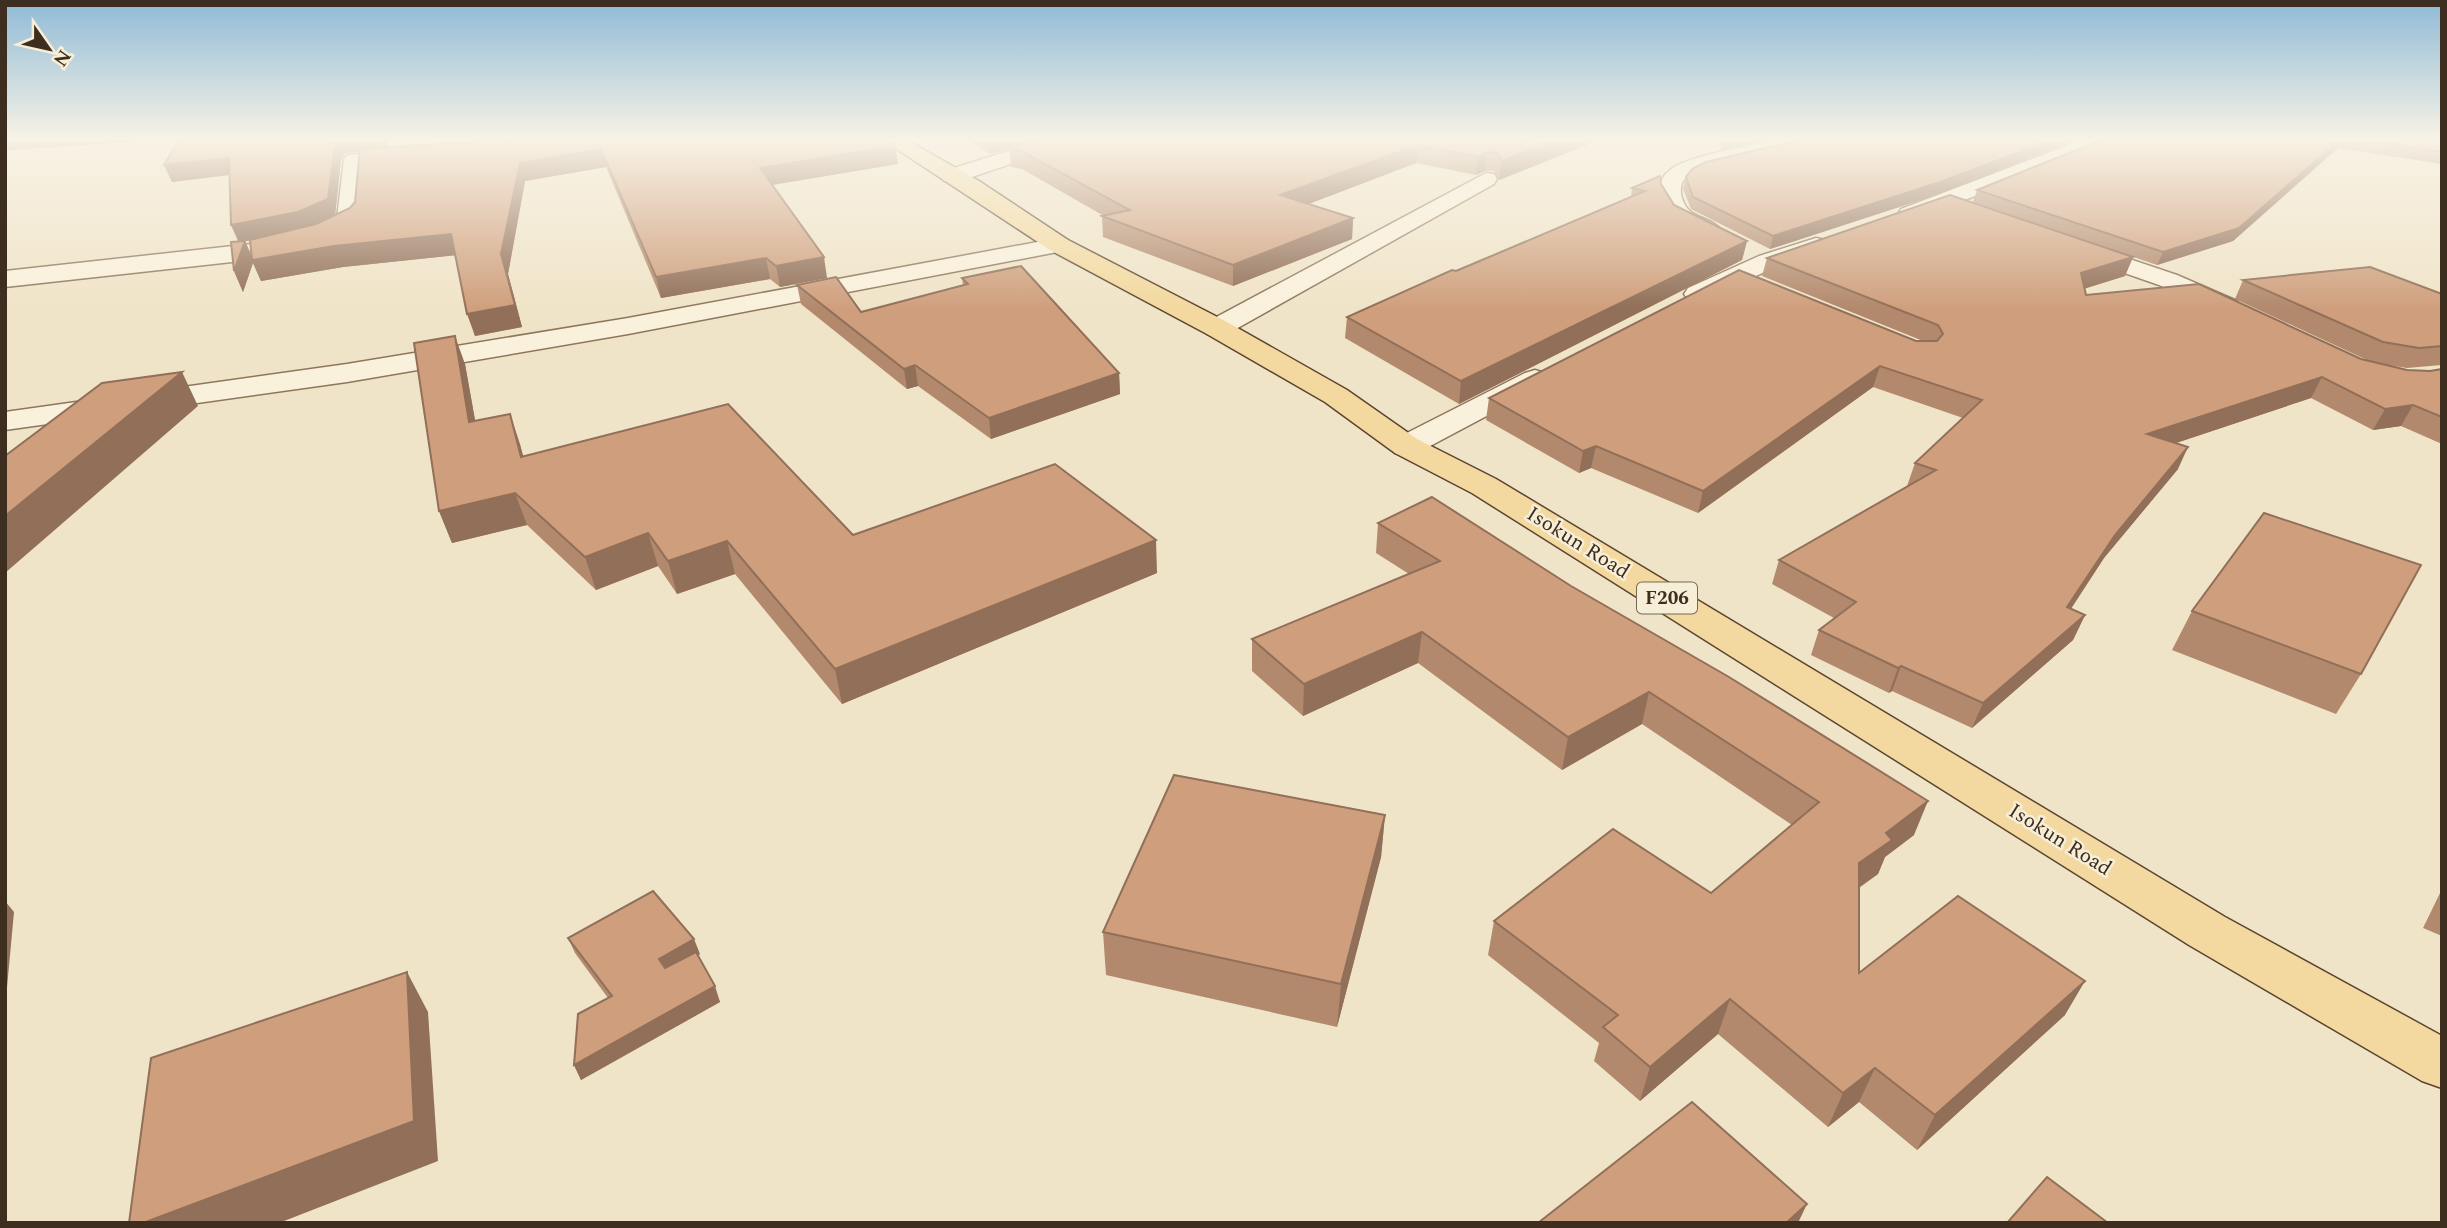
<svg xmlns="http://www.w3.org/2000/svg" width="2447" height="1228" viewBox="0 0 2447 1228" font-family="Spectral,serif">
  <rect width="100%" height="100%" fill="#f0e4c8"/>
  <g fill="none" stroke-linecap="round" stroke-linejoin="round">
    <defs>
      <g id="minor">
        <polygon points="1050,138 1079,138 1076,142 960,181 944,181 941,176 944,171"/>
        <path d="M1790,138H1825L1822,142C1791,150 1709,161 1686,178C1679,183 1680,196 1684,203C1691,219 1712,217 1722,231L1718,236C1687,244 1636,198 1670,170C1688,155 1764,143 1790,138Z"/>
        <polygon points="2087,138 2114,138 2111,142 1917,219 1901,219 1898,214 1901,209"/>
        <path d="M412,149L419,151L422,155L419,159L364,165L360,221L356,226C320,246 282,255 241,261L5,287V271L260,243L306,232L337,218L344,159L347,155Z"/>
        <polygon points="1486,173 1494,174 1497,179 1494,184 1227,334 1217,336 1207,334 1203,328 1207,322"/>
        <polygon points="1059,238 1068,240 1071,245 1068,250 628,334 347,382 5,430 5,412 347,364 628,318"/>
        <polygon points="1816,238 1825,240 1828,245 1825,250 1777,266 1706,300 1697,302 1688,300 1684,294 1688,288 1759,256"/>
        <polygon points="2079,242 2177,275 2237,301 2241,307 2237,313 2228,315 2219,313 2159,285 2070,254 2067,249 2070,244"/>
        <polygon points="1535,370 1545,373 1550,379 1545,385 1417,453 1406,456 1395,453 1390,446 1395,439 1525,373"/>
      </g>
      <polygon id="primary" points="880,138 903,138 979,181 1068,240 1227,322 1347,390 1417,439 1496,479 2225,917 2442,1036 2442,1088 2422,1081 2189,945 1472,493 1395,453 1325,402 1207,334 1050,250"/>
    </defs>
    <!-- minor casing -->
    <use href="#minor" stroke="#8d765c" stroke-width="3"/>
    <!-- primary casing -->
    <use href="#primary" stroke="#5b4430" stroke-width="3"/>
    <!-- minor -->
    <use href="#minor" fill="#faf1dc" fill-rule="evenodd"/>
    <!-- primary -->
    <use href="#primary" fill="#f3d9a0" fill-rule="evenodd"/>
  </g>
  <!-- wall -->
  <g fill="#b2896c" fill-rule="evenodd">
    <path d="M5,138H388V147L468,142L492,138H491H885L895,146L898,164L773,185L827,278L780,287L770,279L661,298L606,167L525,181L508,274L522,327L475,336L455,255L343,267L261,281L253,263L243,292L234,271L239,241L231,225L230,175L172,182L164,165L179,139L5,150ZM359,152L355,202L350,208L335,215L341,159L345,153ZM245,241H250L252,256Z"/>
    <polygon points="963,138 1604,138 1499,180 1494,171 1485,171 1476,175 1416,163 1308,204 1353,218 1352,239 1233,286 1103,237 1102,216 1104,216 1022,169 1011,167 1009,148 1018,145 990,154"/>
    <polygon points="1716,138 1780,138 1722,150"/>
    <polygon points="2106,138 2442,138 2442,164 2338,148 2233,241 2157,265 1973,202 1977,190"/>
    <polygon points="1686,177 1936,195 1770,249 1691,209 1683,189"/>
    <polygon points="1661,184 1674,205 1747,241 1742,260 1459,404 1345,338 1347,317 1631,197 1632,188"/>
    <polygon points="2133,257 2125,276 2084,289 2086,295 2367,360 2235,299 2243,280 2442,294 2442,365 2407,368 2387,365 2407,370 2430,371 2442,369 2442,444 2401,426 2373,430 2311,398 2176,443 2178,469 2104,558 2071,609 2085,615 2073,640 1972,728 1892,691 1889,693 1811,655 1819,630 1834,618 1772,584 1779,560 1909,486 1907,486 1915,463 1963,418 1873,387 1698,513 1591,468 1579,473 1486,420 1489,398 1916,341 1923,341 1762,276 1767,258"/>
    <polygon points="962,278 1119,373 1120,394 991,439 918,386 907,389 801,304 797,285 861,312 963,285"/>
    <polygon points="465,364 475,421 510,414 523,457 853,535 1157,573 842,704 735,574 677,594 658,566 596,590 527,525 452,543 439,511"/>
    <polygon points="1378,523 1914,835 1885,857 1878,874 1859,888 1859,973 2065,1015 1917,1150 1859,1102 1828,1127 1718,1034 1640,1101 1594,1061 1599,1043 1488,955 1494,921 1711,893 1792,825 1642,724 1562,770 1418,663 1303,716 1252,671 1252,639 1409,574 1376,553"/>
    <polygon points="2192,611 2361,674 2336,714 2172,650"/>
    <polygon points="1385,815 1381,857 1337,1027 1106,975 1103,932"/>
    <polygon points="2442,889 2442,936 2423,928"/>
    <polygon points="568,938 700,954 698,955 720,1002 581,1080 574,1065 608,998 575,953"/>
  </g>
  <!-- shaded-wall -->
  <g fill="#916f58">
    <polygon points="5,138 195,138 5,150"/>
    <polygon points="339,138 388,138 388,149 345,153 341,159 335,216 305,230 245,241 253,260 334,246 451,234 458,255 343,267 261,281 253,263 243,292 234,271 239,243 231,225"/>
    <polygon points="988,138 1043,138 990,154"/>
    <polygon points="1561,138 1604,138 1499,180 1502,161"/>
    <polygon points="1731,138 1780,138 1722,150 1724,139"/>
    <polygon points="2057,138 2082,138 1936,195 1770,249 1773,236"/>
    <polygon points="2343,138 2338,148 2233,241 2157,265 2163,252"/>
    <polygon points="1418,145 1416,163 1280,215 1280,195"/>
    <polygon points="895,146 898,164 764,186 760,168"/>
    <polygon points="601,149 606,167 525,181 508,274 522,327 475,336 467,314 501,254 520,163"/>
    <polygon points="1487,152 1485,171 1476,175 1478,157"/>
    <polygon points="229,158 236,174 172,182 164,165"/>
    <polygon points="1353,218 1352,239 1233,286 1233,265"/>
    <polygon points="1747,241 1742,260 1459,404 1461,381"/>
    <polygon points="824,257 827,278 780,287 776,266"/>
    <polygon points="2133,257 2125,276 2073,292 2081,273"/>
    <polygon points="766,258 770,279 661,298 656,277"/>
    <polygon points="455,336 465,364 481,453 469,422"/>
    <polygon points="915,365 918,386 907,389 904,369"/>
    <polygon points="1880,366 1873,387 1698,513 1703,491"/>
    <polygon points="182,372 198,406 5,573 5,516"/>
    <polygon points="1119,373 1120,394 991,439 989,418"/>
    <polygon points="2322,377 2311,398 2137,456 2147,434"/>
    <polygon points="2413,405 2401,426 2373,430 2385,409"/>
    <polygon points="510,414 520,444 532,489 521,457"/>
    <polygon points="1596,446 1591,468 1579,473 1583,451"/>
    <polygon points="2188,447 2178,469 2104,558 2056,631 2067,607 2115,535"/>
    <polygon points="515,493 527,525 452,543 439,511"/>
    <polygon points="648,533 658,566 596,590 585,557"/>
    <polygon points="1156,540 1157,573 842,704 835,669"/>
    <polygon points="727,541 735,574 677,594 668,561"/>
    <polygon points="2085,615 2073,640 1972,728 1983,703"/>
    <polygon points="1422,632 1418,663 1303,716 1304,684"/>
    <polygon points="1901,666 1892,691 1889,693 1898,668"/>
    <polygon points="1649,692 1642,724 1562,770 1568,737"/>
    <polygon points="1928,801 1914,835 1885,857 1878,874 1845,897 1859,863 1886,833"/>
    <polygon points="1385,815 1381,857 1337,1027 1341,984"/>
    <polygon points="5,901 14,912 5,1009"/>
    <polygon points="694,939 700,954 665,975 659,959"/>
    <polygon points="407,972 428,1012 438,1161 279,1223 143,1223"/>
    <polygon points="2085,981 2065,1015 1917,1150 1935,1115"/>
    <polygon points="715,986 720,1002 581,1080 574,1065"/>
    <polygon points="1730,999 1718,1034 1640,1101 1650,1067"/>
    <polygon points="1875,1068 1859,1102 1828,1127 1843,1093"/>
    <polygon points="1807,1204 1798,1223 1786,1223"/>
  </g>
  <!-- building -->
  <g fill="#cf9f7d" stroke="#916f58" stroke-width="2">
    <polygon points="180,138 343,138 339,138 335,143 328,199 298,212 231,225 229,158 164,165"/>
    <polygon points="498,138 885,138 895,146 760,168 824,257 776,266 766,258 656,277 601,149 520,163 501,254 515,305 467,314 451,234 334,246 252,260 250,240 316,224 350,208 355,202 360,149 468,142"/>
    <polygon points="1042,138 1561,138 1502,161 1497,153 1487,152 1478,157 1418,145 1280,195 1353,218 1233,265 1102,216 1130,210 1021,151 1009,148"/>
    <polygon points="1808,138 2057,138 1940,182 1773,236 1693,197 1686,177 1692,169 1706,162"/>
    <polygon points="2106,138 2342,138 2239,228 2163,252 1977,190"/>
    <polygon points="2349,138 2442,138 2442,152"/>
    <polygon points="1660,176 1661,184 1674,205 1747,241 1461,381 1347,317 1452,270 1456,271 1645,191 1632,188"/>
    <polygon points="1950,195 2133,257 2081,273 2086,295 2199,284 2361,359 2407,370 2430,371 2442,369 2442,417 2413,405 2385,409 2322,377 2147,434 2188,447 2115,535 2067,607 2085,615 1983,703 1901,666 1898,668 1819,630 1856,602 1779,560 1936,470 1915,463 1982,400 1880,366 1703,491 1596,446 1583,451 1489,398 1739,270 1916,341 1937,341 1943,334 1938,325 1767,258"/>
    <polygon points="245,241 234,271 231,242"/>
    <polygon points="1021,266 1119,373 989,418 915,365 904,369 797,285 836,277 861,312 968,284 962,278"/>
    <polygon points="2370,267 2442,294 2442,346 2419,348 2383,342 2243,280"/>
    <polygon points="455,336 469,422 510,414 521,457 728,404 853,535 1055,464 1156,540 835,669 727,541 668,561 648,533 585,557 515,493 439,511 414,343"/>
    <polygon points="182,372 5,516 5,456 102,383"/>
    <polygon points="1432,497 1571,586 1729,677 1928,801 1886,833 1892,840 1859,863 1859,973 1958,896 2085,981 1935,1115 1875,1068 1843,1093 1730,999 1650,1067 1603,1027 1618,1015 1494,921 1613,829 1711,893 1819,802 1649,692 1568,737 1422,632 1304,684 1252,639 1440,561 1378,523"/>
    <polygon points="2264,513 2421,565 2361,674 2192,611"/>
    <polygon points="1174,775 1385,815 1341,984 1103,932"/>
    <polygon points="653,891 694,939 659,959 665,968 696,952 715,986 574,1065 578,1014 612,996 568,938"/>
    <polygon points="407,972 414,1121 143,1223 129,1223 151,1058"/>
    <polygon points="1692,1102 1807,1204 1786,1223 1538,1223"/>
    <polygon points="2047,1177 2108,1223 2007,1223"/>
  </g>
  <!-- sky -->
  <linearGradient id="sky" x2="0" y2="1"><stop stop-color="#8fbad6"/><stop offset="0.45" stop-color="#f8f3e6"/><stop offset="1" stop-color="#f8f3e6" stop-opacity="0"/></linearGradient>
  <rect width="2447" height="309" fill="url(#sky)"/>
  <g text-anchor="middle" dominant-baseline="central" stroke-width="5" stroke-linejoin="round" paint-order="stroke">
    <!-- shield labels -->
    <rect fill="#f7eed8" stroke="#756857" stroke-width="2" x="1637" y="582.5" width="60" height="31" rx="5"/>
    <g font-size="19" font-weight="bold" fill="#3d2e20">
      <text x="1667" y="598">F206</text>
    </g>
    <!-- street labels -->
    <g font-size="21" fill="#3d2e20" stroke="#f7eed8">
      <text transform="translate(1578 543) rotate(32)">Isokun Road</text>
      <text transform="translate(2060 840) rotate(32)">Isokun Road</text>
    </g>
  </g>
  <!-- border -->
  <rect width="2447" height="1228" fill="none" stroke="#3d2e20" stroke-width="14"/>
  <!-- north arrow -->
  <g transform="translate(49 49) rotate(124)" stroke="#f7eed8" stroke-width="5" paint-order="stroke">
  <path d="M0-5L12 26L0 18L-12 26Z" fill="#3d2e20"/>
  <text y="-10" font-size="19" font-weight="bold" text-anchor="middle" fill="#3d2e20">N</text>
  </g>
</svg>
